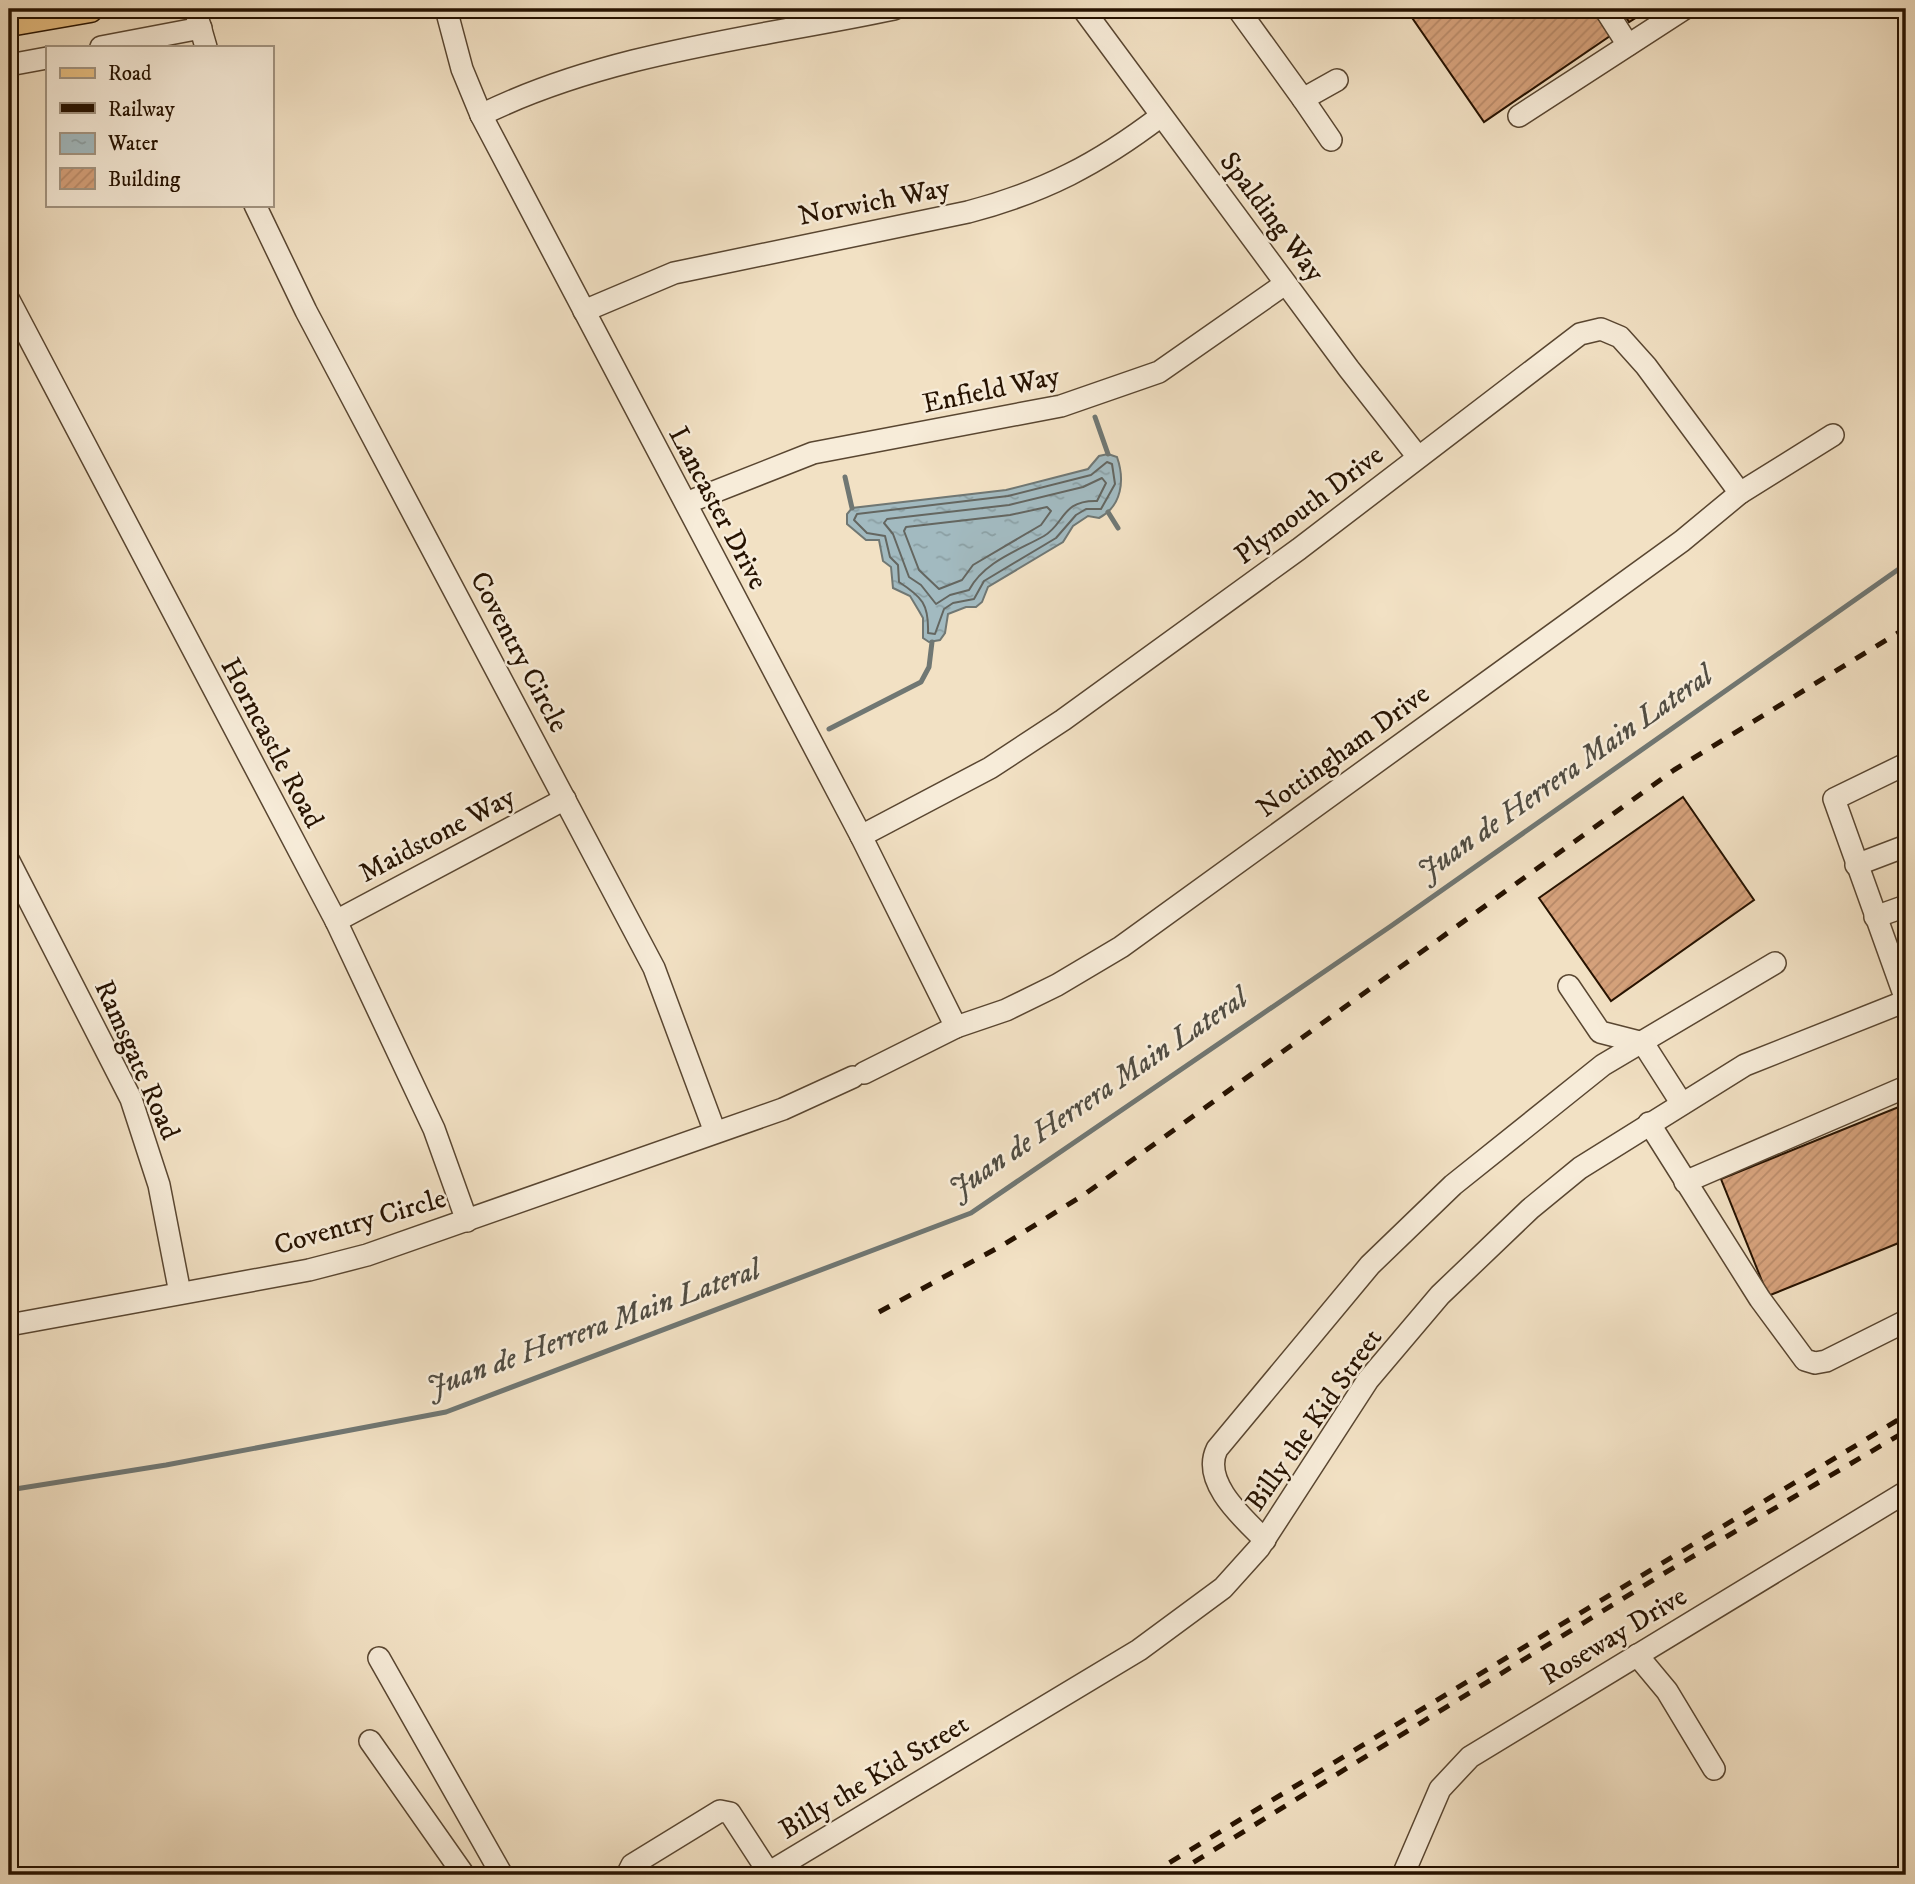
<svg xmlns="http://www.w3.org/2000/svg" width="1915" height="1884" viewBox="0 0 1915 1884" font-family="'IM FELL DW Pica',serif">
  <defs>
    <pattern id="water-ripples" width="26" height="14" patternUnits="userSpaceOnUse" patternTransform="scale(1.75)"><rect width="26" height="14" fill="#a2bac0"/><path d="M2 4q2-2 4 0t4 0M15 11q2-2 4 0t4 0" fill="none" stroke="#8b9fa3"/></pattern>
    <pattern id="building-hatch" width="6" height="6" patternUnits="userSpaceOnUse" patternTransform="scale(1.75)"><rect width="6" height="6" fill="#d6a27c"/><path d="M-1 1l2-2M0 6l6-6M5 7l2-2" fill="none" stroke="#b88a69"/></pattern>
  </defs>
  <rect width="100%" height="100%" fill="#f2e1c4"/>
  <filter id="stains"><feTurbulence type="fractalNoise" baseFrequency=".00286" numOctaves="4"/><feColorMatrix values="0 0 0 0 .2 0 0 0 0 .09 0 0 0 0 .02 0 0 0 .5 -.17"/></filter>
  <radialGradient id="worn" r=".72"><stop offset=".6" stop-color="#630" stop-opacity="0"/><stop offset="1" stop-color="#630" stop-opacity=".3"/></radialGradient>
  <!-- water -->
  <path fill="url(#water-ripples)" stroke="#707773" stroke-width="2" d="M1108,454L1117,457C1125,480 1122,506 1099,518L1088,516L1073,526L1063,542L988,587L982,602L976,607H966L948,614L945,633L940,640L929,642L923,638V618L919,611L910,596L893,588L891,567L883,561L879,540H866L847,524V514L852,508L1006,490L1088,469L1099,456Z"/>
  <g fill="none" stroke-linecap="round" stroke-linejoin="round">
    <!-- shore -->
    <g stroke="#646660" stroke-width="2">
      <path d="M1107,462L1112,464L1115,484L1101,509H1086L1076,515L1056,538L984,581L974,599L953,603L944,609L935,634L928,633C929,604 922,597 899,582L898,565L890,557L885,536L867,533L854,520L857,514L1008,496L1091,475Z"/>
      <path d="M1102,478L1106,483L1097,501C1061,500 1065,524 1044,536C1017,551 984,562 969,590L950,595L936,604L921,585L909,577L893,534L884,523L887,519L1009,505L1083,487Z"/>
      <polygon points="1047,507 1051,511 1041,525 973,565 962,580 939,589 919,570 904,531 906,527 1010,515"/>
    </g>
    <!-- stream -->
    <g stroke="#707773" stroke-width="5">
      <polyline points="1095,417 1108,454"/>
      <polyline points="845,477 852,508"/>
      <polyline points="1108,512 1118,528"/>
      <polyline points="829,729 921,682 929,667 932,642"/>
      <polyline points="9,1490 166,1465 446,1412 971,1213 1391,926 1906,564"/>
    </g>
  </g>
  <!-- building -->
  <g fill="url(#building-hatch)" stroke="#261200" stroke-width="2">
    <polygon points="1406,9 1592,9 1610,36 1484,122"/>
    <polygon points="1621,9 1650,9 1629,22"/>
    <polygon points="1683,797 1754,900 1611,1001 1539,898"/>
    <polygon points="1906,1104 1906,1240 1768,1296 1721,1179"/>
  </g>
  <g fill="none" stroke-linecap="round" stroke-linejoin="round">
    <defs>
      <g id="minor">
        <polyline points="195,9 206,47"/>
        <polyline points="446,9 462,69 481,115 861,836 956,1027"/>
        <polyline points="1083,9 1349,369 1418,457"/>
        <polyline points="1238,9 1303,99 1337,80"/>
        <polyline points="1605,9 1628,45"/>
        <polyline points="101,47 201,28"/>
        <polyline points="9,65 47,58"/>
        <polyline points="1303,99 1331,140"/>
        <path d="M481,115C609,52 756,38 894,9"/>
        <polyline points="1519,116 1684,9"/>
        <polyline points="255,205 306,311 654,968 715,1132"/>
        <polyline points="9,300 336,921 434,1129 467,1221"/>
        <path d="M584,311L674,273L968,212C1044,192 1098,164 1161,116"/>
        <polyline points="686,503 813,453 1061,406 1159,372 1285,284"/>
        <polyline points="1906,764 1834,799 1906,1000"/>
        <polyline points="861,836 990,768 1063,720 1299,549 1580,334 1601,329 1620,337 1646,366 1740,493"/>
        <polyline points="9,861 131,1099 159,1185 180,1293"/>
        <polyline points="1856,865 1906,846"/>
        <polyline points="1875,917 1906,906"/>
        <polyline points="336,921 565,799"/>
        <polyline points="1569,986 1600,1032 1643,1043 1682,1104"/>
        <polyline points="864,1073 956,1027 1006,1010 1057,985 1121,947 1682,541 1740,493 1833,435"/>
        <polyline points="1649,1123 1760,1299 1805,1360 1815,1363 1826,1361 1906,1321"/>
        <polyline points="1685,1182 1906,1087"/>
        <polyline points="9,1325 309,1270 367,1255 783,1109 853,1077"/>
        <path d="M1265,1540C1243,1518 1201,1482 1217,1449L1370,1265L1453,1185L1603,1065L1775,963"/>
        <polyline points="1637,1655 1667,1691 1714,1769"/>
        <polyline points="379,1658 502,1875"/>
        <polyline points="370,1741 464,1875"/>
        <polyline points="627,1875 632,1865 720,1811 730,1813 769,1873"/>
        <polyline points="765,1875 1139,1650 1223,1588 1259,1548 1368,1380 1440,1295 1530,1209 1580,1168 1745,1065 1906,1001"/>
        <polyline points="1403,1875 1440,1789 1470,1757 1906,1492"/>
      </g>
      <polyline id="major" points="9,23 90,9"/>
    </defs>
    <!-- minor casing -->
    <use href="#minor" stroke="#594631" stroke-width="24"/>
    <!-- major casing -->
    <use href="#major" stroke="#261200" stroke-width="29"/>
    <!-- minor -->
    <use href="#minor" stroke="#f7ecd9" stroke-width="21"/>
    <!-- major -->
    <use href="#major" stroke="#e9c082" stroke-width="26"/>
    <!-- rail -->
    <g stroke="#261200" stroke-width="5" stroke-dasharray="12 12" stroke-linecap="butt">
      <polyline points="879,1312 1003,1245 1085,1194 1674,770 1906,628"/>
      <polyline points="1149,1875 1906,1415"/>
      <polyline points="1173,1875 1663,1574 1906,1431"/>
    </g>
  </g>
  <g text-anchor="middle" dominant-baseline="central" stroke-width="5" stroke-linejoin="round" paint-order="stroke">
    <!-- street labels -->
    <g font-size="28" fill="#261200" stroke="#f7ecd9">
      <text transform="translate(874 202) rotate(-11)">Norwich Way</text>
      <text transform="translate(1272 217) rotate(53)">Spalding Way</text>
      <text transform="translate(991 390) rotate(-12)">Enfield Way</text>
      <text transform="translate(1309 505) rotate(-37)">Plymouth Drive</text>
      <text transform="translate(718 508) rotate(62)">Lancaster Drive</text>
      <text transform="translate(519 652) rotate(62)">Coventry Circle</text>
      <text transform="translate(272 743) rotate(62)">Horncastle Road</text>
      <text transform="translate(1343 751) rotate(-36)">Nottingham Drive</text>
      <text transform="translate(437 835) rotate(-28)">Maidstone Way</text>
      <text transform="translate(137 1060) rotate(66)">Ramsgate Road</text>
      <text transform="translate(360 1222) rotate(-16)">Coventry Circle</text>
      <text transform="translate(1314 1420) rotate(-55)">Billy the Kid Street</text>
      <text transform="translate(1614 1636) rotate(-31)">Roseway Drive</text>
      <text transform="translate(874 1777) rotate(-31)">Billy the Kid Street</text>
    </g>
    <!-- water labels -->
    <g font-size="30" font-style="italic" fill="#514d43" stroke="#f7ecd9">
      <text transform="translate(1565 774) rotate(-35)">Juan de Herrera Main Lateral</text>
      <text transform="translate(1098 1094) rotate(-34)">Juan de Herrera Main Lateral</text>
      <text transform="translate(593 1329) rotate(-20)">Juan de Herrera Main Lateral</text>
    </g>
  </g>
  <!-- margin -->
  <rect width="1915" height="1884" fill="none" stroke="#f2e1c4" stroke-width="35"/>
  <rect x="10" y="10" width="1894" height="1863" fill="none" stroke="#261200" stroke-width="3.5"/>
  <rect x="18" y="18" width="1880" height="1849" fill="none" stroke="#261200" stroke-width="2"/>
  <!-- legend -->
  <rect x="46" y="46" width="228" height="161" fill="#f7ecd9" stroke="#a39582" stroke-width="2"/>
  <rect x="60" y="68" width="35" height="10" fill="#e9c082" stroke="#a39582" stroke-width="2"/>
  <text x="108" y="80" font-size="21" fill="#261200">Road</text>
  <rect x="60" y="103" width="35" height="10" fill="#261200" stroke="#a39582" stroke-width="2"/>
  <text x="108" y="116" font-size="21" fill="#261200">Railway</text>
  <rect x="60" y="133" width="35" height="21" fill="url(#water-ripples)" stroke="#a39582" stroke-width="2"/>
  <text x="108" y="150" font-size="21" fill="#261200">Water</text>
  <rect x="60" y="168" width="35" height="21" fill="url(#building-hatch)" stroke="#a39582" stroke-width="2"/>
  <text x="108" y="186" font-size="21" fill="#261200">Building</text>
  <rect width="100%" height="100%" filter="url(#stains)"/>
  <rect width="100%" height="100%" fill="url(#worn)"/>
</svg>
